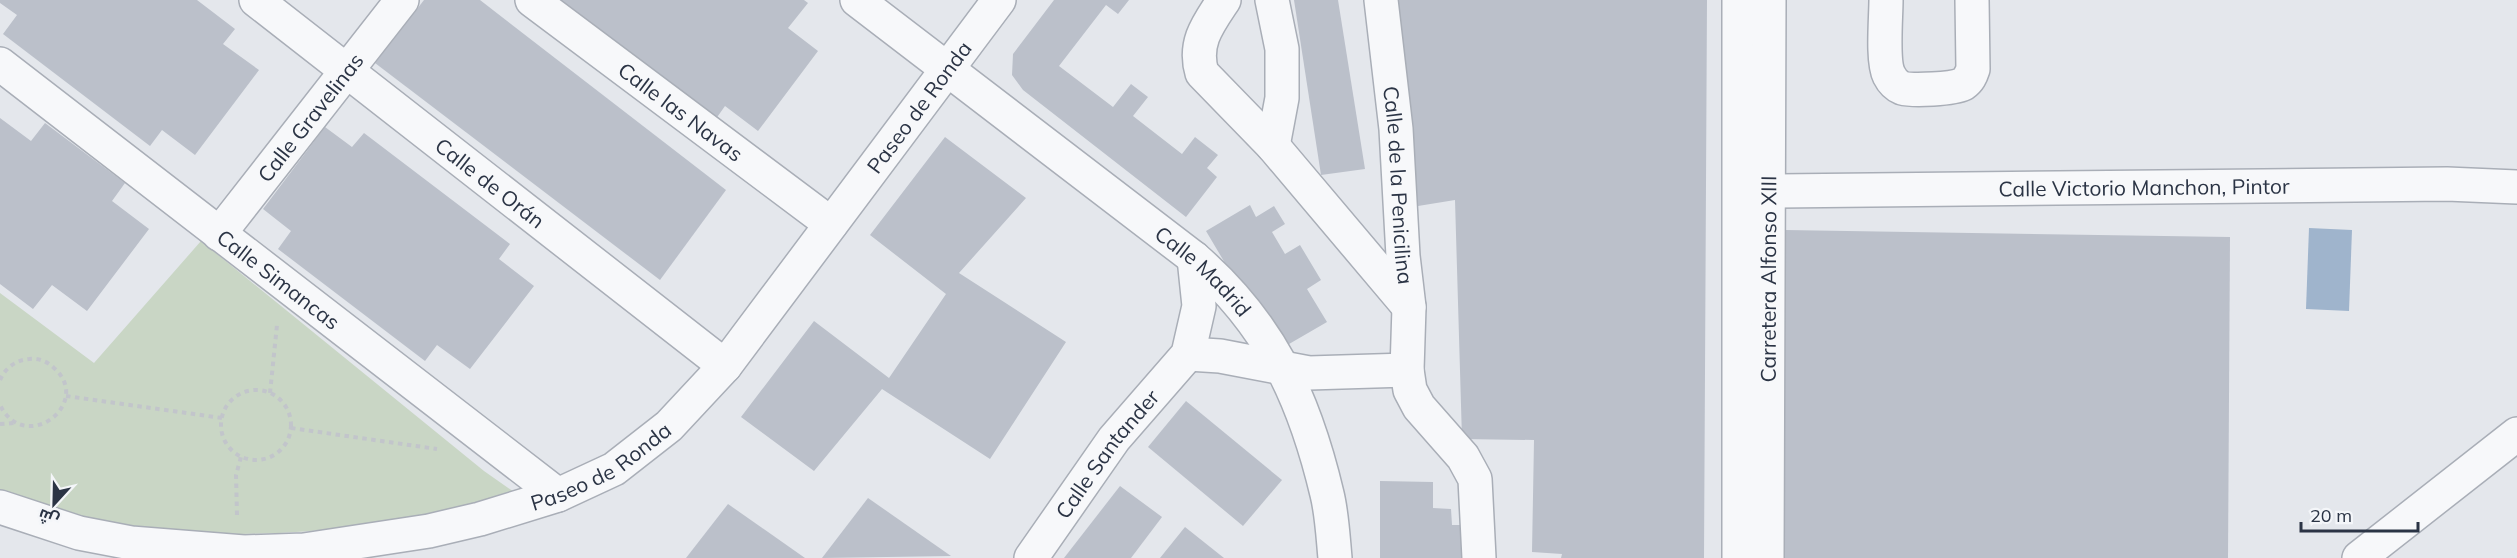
<svg xmlns="http://www.w3.org/2000/svg" width="2517" height="558" viewBox="0 0 2517 558" font-family="Mulish,Cairo,sans-serif">
  <rect width="100%" height="100%" fill="#e4e7ec"/>
  <!-- green -->
  <path fill="#c9d6c5" d="M201,241L484,471L514,492C397,526 275,543 154,529C138,528 121,527 105,524C69,516 35,503 0,493V293L94,363Z"/>
  <!-- water -->
  <polygon fill="#9fb4cc" points="2309,228 2352,230 2349,311 2306,309"/>
  <!-- building -->
  <g fill="#bbc0ca">
    <polygon points="0,0 197,0 235,29 223,44 259,70 195,155 162,130 150,146 3,34 17,15 0,3"/>
    <polygon points="424,0 480,0 726,190 660,280 375,63"/>
    <polygon points="548,0 804,0 808,3 788,28 818,51 758,131 725,106 713,123"/>
    <polygon points="1054,0 1129,0 1118,14 1106,5 1059,66 1113,107 1131,84 1148,97 1133,116 1182,154 1195,137 1218,155 1207,168 1217,177 1186,217 1023,90 1012,75 1013,54"/>
    <polygon points="1294,0 1338,0 1365,169 1321,175"/>
    <polygon points="1392,0 1707,0 1704,558 1561,558 1562,554 1532,552 1534,440 1462,439 1455,200 1418,206"/>
    <polygon points="0,118 31,141 45,123 125,183 112,201 149,229 87,311 52,285 33,309 0,284"/>
    <polygon points="325,127 352,147 364,133 510,244 499,259 534,286 470,369 437,345 425,361 278,249 291,231 263,209"/>
    <polygon points="945,137 1026,198 959,273 1066,342 990,459 882,389 814,471 741,417 814,321 889,378 946,294 870,235"/>
    <polygon points="1250,205 1256,217 1274,206 1285,224 1272,232 1285,254 1300,245 1321,280 1307,289 1327,322 1277,351 1206,231"/>
    <polygon points="1785,230 2230,237 2228,558 1782,558"/>
    <polygon points="1186,401 1282,480 1243,526 1148,447"/>
    <polygon points="1380,481 1433,482 1433,508 1451,509 1452,525 1465,525 1464,558 1380,558"/>
    <polygon points="1120,486 1162,517 1131,558 1064,558"/>
    <polygon points="868,498 951,556 822,558"/>
    <polygon points="728,504 805,558 686,558"/>
    <polygon points="1185,527 1224,558 1160,558"/>
  </g>
  <g fill="none" stroke-linecap="round" stroke-linejoin="round">
    <defs>
      <g id="minor">
        <path id="s1" d="M256,0L725,366"/>
        <path id="s2" d="M532,0L831,224"/>
        <path id="s3" d="M857,0L1194,258C1270,324 1304,397 1327,494C1332,514 1333,537 1335,558"/>
        <path d="M1224,0C1208,24 1193,43 1202,73L1273,146L1409,307"/>
        <polyline points="1272,0 1282,49 1282,98 1273,146"/>
        <path id="s4" d="M1381,0L1396,129L1403,256L1409,307L1407,370L1410,390L1419,407L1463,457L1475,479L1479,558"/>
        <polyline points="1739,0 1739,558"/>
        <path d="M1886,0C1886,18 1882,61 1889,75C1892,81 1897,86 1902,88C1913,91 1953,89 1963,84C1969,80 1971,75 1973,69L1972,0"/>
        <path id="s5" d="M0,64L558,495"/>
        <path id="s6" d="M1769,191L2447,184L2517,187"/>
        <path id="s7" d="M219,234L402,0"/>
        <polyline points="1188,354 1220,356 1309,373 1407,370"/>
        <path id="s8" d="M0,507L79,533L131,543L244,552L304,550L429,531L480,519L558,495L614,469L669,426L725,366L999,0"/>
        <path id="s9" d="M1031,558L1114,439L1188,354L1199,306L1194,258"/>
        <path id="s10" d="M1767,558L1769,0"/>
        <polyline points="2359,558 2517,434"/>
      </g>
    </defs>
    <!-- minor casing -->
    <use href="#minor" stroke="#a9aeb7" stroke-width="36"/>
    <!-- path -->
    <g stroke="#c2c5cb" stroke-width="4" stroke-dasharray="4.5 4.5" stroke-linecap="butt">
      <path d="M0,380C5,368 16,360 29,359C38,358 47,361 54,368C94,403 25,456 0,405"/>
      <circle cx="256" cy="425" r="35"/>
      <polyline points="270,393 277,325"/>
      <polyline points="66,396 222,418"/>
      <polyline points="0,424 15,423"/>
      <polyline points="291,428 437,449"/>
      <polyline points="237,515 236,475 241,457"/>
    </g>
    <!-- minor -->
    <use href="#minor" stroke="#f7f8fa" stroke-width="33"/>
  </g>
  <g text-anchor="middle" dominant-baseline="central" stroke-width="5" stroke-linejoin="round" paint-order="stroke">
    <!-- street labels -->
    <g font-size="21" fill="#2b3445" stroke="#f4f6f9">
      <text stroke="none"><textPath href="#s8" startOffset="1107">Paseo de Ronda</textPath></text>
      <text stroke="none"><textPath href="#s2" startOffset="186">Calle las Navas</textPath></text>
      <text stroke="none"><textPath href="#s7" startOffset="148">Calle Gravelinas</textPath></text>
      <text stroke="none"><textPath href="#s1" startOffset="297">Calle de Orán</textPath></text>
      <text stroke="none"><textPath href="#s4" startOffset="186">Calle de la Penicilina</textPath></text>
      <text stroke="none"><textPath href="#s6" startOffset="375">Calle Victorio Manchon, Pintor</textPath></text>
      <text stroke="none"><textPath href="#s3" startOffset="440">Calle Madrid</textPath></text>
      <text stroke="none"><textPath href="#s10" startOffset="279">Carretera Alfonso XIII</textPath></text>
      <text stroke="none"><textPath href="#s5" startOffset="352">Calle Simancas</textPath></text>
      <text stroke="none"><textPath href="#s9" startOffset="129">Calle Santander</textPath></text>
      <text stroke="none"><textPath href="#s8" startOffset="621">Paseo de Ronda</textPath></text>
    </g>
  </g>
  <!-- north arrow -->
  <g transform="translate(54 504) rotate(202)" stroke="#f4f6f9" stroke-width="4.5" paint-order="stroke">
  <path d="M0-4.5L10 22L0 15L-10 22Z" fill="#2b3445"/>
  <text y="-9" font-size="16" font-weight="bold" text-anchor="middle" fill="#2b3445">ش</text>
  </g>
  <!-- scale -->
  <path d="M2301 522v9h117v-9" fill="none" stroke="#2b3445" stroke-width="3"/>
  <text x="2310" y="522" font-size="18" fill="#2b3445" stroke="#f4f6f9" stroke-width="4.5" paint-order="stroke">20 m</text>
</svg>
